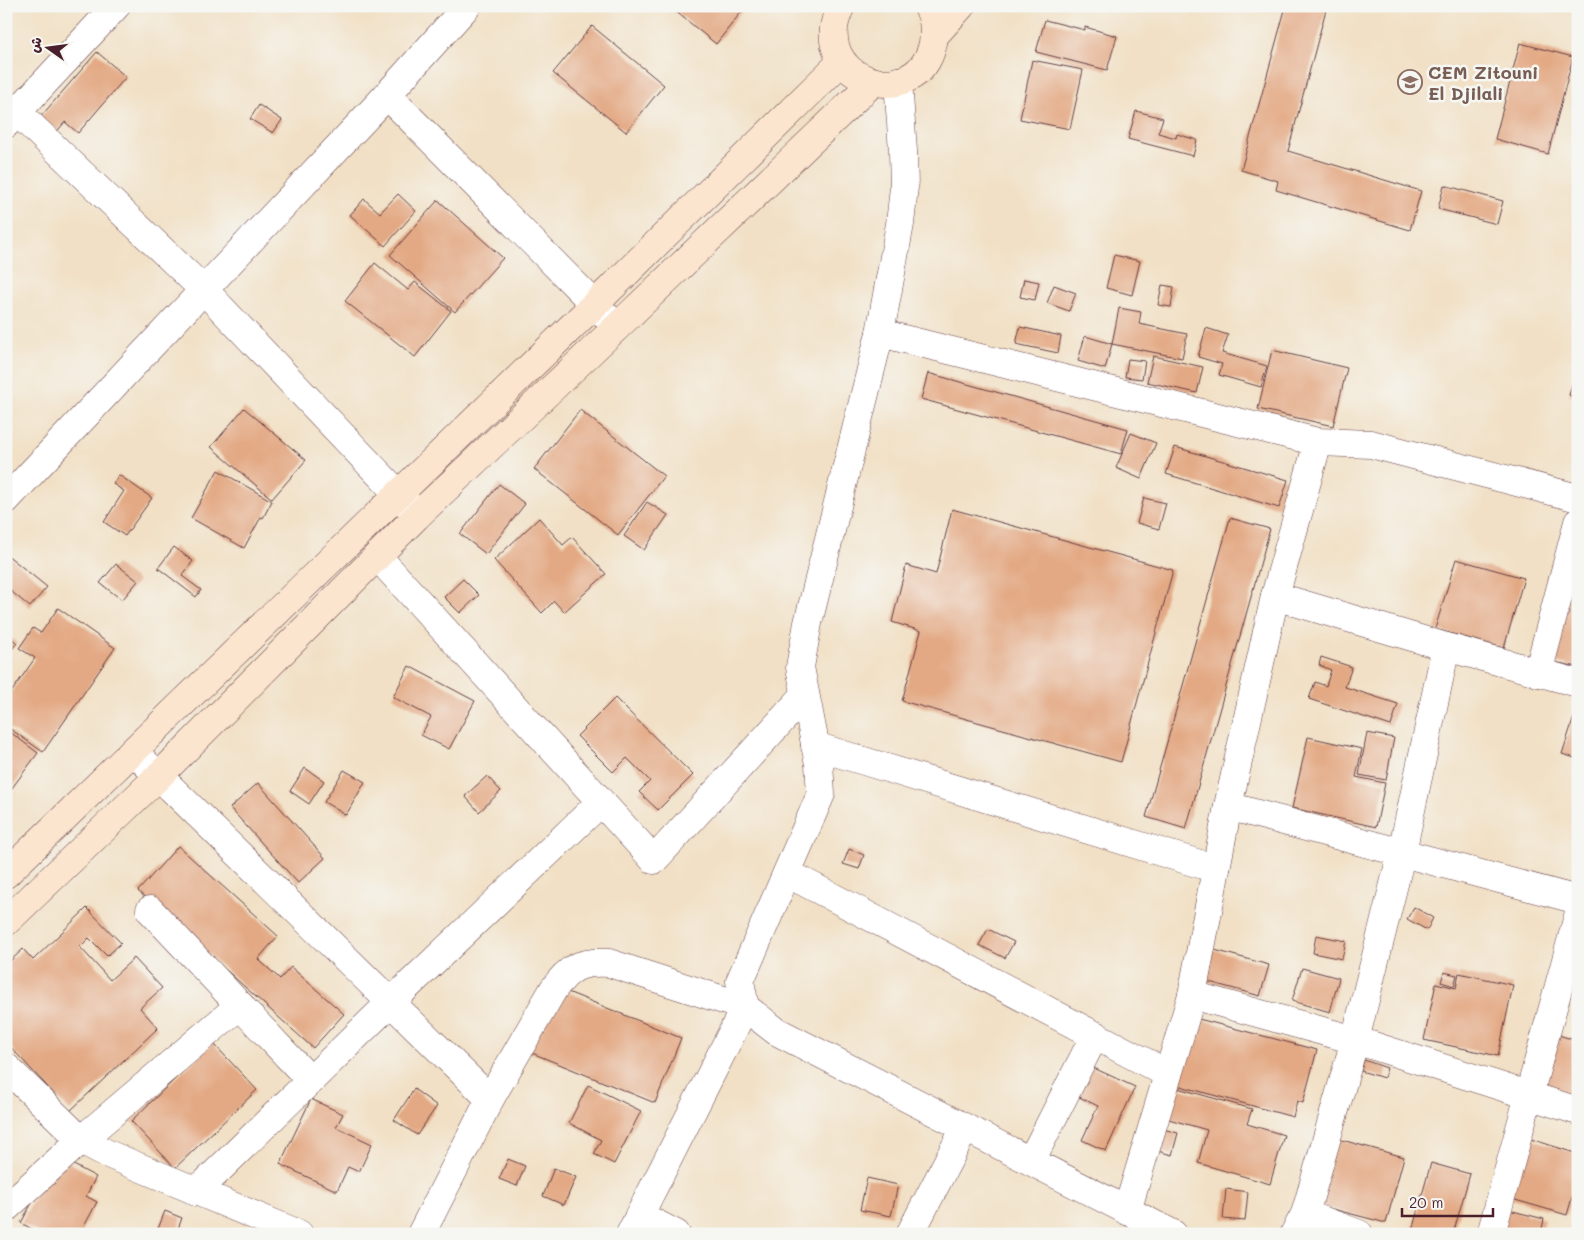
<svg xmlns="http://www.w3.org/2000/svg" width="1584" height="1240" viewBox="0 0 1584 1240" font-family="Mali,'Playpen Sans Arabic',sans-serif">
  <rect width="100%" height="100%" fill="#f6f6f2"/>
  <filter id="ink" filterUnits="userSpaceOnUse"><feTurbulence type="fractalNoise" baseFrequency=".02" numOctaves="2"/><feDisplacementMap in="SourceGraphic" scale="10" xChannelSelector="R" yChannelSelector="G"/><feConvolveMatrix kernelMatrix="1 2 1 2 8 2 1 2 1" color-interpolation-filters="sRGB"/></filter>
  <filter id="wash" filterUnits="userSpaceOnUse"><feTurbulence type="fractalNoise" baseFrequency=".0096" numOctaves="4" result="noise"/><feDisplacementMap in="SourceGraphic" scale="20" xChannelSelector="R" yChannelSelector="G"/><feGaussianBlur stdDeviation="1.12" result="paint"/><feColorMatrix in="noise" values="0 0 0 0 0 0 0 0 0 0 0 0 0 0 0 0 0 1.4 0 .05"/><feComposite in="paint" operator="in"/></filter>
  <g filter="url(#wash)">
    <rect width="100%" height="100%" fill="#f1e0c5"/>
    <g id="blocks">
      <!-- building -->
      <g fill="#e3a984">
        <polygon points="669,6 746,6 716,44"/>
        <polygon points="1286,6 1327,6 1288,151 1421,191 1410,230 1276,190 1278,181 1241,170"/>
        <polygon points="1045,20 1085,30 1085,27 1117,36 1107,70 1036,52"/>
        <polygon points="592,26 664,85 626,132 553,73"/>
        <polygon points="1520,43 1573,57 1548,154 1495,139"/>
        <polygon points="97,52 126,77 78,133 65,122 53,136 36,122"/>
        <polygon points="1032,60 1083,70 1070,129 1020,119"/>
        <polygon points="259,105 282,120 273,133 250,119"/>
        <polygon points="1136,111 1163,118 1158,133 1176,138 1177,134 1197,140 1193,156 1128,139"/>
        <polygon points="1444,185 1503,201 1497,224 1438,209"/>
        <polygon points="398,194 416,211 385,246 350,215 364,199 380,213"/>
        <polygon points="438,200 503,258 455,312 390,255"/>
        <polygon points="1114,255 1140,261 1132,295 1106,288"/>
        <polygon points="375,263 408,290 415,282 451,311 415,357 345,301"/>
        <polygon points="1024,279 1039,282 1035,300 1020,297"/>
        <polygon points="1054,285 1076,293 1069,311 1047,303"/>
        <polygon points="1162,285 1174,287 1171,307 1158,305"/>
        <polygon points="1119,308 1141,312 1139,324 1187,334 1182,358 1112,344"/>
        <polygon points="1020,327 1061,336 1058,353 1016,344"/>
        <polygon points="1206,328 1228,335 1222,353 1267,366 1261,387 1219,375 1222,364 1198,357"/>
        <polygon points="1085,336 1112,344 1105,369 1078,361"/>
        <polygon points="1272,350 1347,368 1333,426 1258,409"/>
        <polygon points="1153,356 1203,367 1197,393 1147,382"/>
        <polygon points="1128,359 1145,361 1142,379 1125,377"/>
        <polygon points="1577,368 1578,368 1578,398 1569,395"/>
        <polygon points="928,373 1128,429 1121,454 921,399"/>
        <polygon points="244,408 306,460 272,499 211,447"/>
        <polygon points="580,410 664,476 618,535 534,469"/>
        <polygon points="1131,433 1156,443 1141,479 1116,468"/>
        <polygon points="1175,447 1288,480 1279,508 1166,474"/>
        <polygon points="218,470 272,501 263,518 261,517 244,548 191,518"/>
        <polygon points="119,475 152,498 125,536 104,522 124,491 113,484"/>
        <polygon points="499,484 525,504 486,554 460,534"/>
        <polygon points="1144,498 1166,503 1159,529 1137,523"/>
        <polygon points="647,502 668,515 644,550 624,536"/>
        <polygon points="952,509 1173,570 1121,762 902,701 921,631 892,622 906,565 936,574"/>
        <polygon points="539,518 563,545 572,537 606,574 564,612 554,601 542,613 494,560"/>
        <polygon points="1230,518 1270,529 1186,829 1146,817"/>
        <polygon points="174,547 193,561 182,576 201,590 196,597 158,568"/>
        <polygon points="6,554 47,587 30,607 6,587"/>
        <polygon points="1456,559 1524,578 1504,648 1435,629"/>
        <polygon points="116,564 138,581 122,600 100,583"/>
        <polygon points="463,579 479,595 460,613 444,597"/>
        <polygon points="1556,588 1578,593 1578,667 1540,659"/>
        <polygon points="58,608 115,648 43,752 6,726 6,700 35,658 19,648 33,628 41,633"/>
        <polygon points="6,634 17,643 6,656"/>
        <polygon points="1321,657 1352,667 1345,687 1398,704 1391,726 1309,699 1315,682 1326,686 1331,670 1319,665"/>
        <polygon points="409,666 475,701 449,749 421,735 431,717 393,697"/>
        <polygon points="615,698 693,775 658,810 639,792 650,781 627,758 613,772 577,736"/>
        <polygon points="1575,714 1578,715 1578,759 1562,754"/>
        <polygon points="6,729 38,753 6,796"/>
        <polygon points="1367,733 1394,738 1386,780 1359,775"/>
        <polygon points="1308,737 1362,749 1356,777 1385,783 1376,827 1292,808"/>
        <polygon points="305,768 324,781 309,804 290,791"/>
        <polygon points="344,770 365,782 346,815 324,802"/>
        <polygon points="487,776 501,791 479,812 465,796"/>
        <polygon points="258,783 325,858 298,883 230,808"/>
        <polygon points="178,846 278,936 258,959 280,979 291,967 344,1014 313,1048 138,891"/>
        <polygon points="849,849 864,855 859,869 843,864"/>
        <polygon points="1414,907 1433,918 1427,930 1407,919"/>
        <polygon points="87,908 121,943 107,956 89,938 80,947 110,980 134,958 162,988 140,1008 158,1028 70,1111 6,1042 6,965 23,949 33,960"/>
        <polygon points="988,929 1014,942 1005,958 979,945"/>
        <polygon points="1316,935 1346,941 1342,959 1313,953"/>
        <polygon points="1200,946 1269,965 1260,996 1191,977"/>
        <polygon points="1302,968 1339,978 1330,1012 1292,1001"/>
        <polygon points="1444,972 1457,975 1454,986 1441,982"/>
        <polygon points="1459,973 1513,985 1498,1056 1424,1040 1436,983 1456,988"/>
        <polygon points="553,986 681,1038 655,1103 527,1051"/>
        <polygon points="1191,1017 1317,1050 1303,1103 1297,1101 1293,1117 1173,1084"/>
        <polygon points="1552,1033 1578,1041 1578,1098 1537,1086"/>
        <polygon points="213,1043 257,1090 175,1168 131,1121"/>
        <polygon points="1364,1060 1387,1068 1384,1078 1361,1071"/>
        <polygon points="1085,1064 1135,1087 1106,1151 1082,1140 1098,1106 1071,1093"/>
        <polygon points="588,1085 641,1111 614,1164 594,1154 601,1140 569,1123"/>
        <polygon points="1174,1087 1252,1109 1247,1124 1284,1135 1270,1184 1198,1163 1207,1130 1165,1118"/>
        <polygon points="414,1089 437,1106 417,1135 394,1120"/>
        <polygon points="311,1099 343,1114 336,1127 372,1144 359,1172 348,1167 337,1191 280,1164"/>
        <polygon points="1159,1128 1178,1133 1172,1155 1154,1150"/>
        <polygon points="1320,1134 1404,1157 1386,1223 1302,1201"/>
        <polygon points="1515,1134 1578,1154 1578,1177 1567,1215 1498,1195"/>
        <polygon points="57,1156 96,1177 86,1196 97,1202 80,1234 41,1234 21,1223"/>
        <polygon points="508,1159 525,1166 517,1186 499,1179"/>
        <polygon points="1431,1163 1470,1174 1453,1234 1411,1234"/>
        <polygon points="554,1168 576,1177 564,1205 543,1196"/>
        <polygon points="867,1178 898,1185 891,1216 860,1210"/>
        <polygon points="1226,1189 1248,1192 1245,1221 1223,1219"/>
        <polygon points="1501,1208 1544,1219 1541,1234 1495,1234"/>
        <polygon points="165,1211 182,1218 176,1234 156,1234"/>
      </g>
    </g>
  </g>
  <g filter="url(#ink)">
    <use href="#blocks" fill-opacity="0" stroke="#633c42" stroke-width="1"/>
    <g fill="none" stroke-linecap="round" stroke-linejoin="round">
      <defs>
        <g id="street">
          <polyline points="898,81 903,151 904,187 900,224 880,333 808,623 800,667 819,764 821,794 740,981 745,1007 776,1031 1173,1234"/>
          <polyline points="387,95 617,327"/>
          <polyline points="17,112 204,290 418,515"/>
          <polyline points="6,124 116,6"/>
          <polyline points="880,333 1318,442 1371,444 1578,498"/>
          <polyline points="6,500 387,95 467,6"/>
          <polyline points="377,556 654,860 805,695"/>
          <polyline points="1275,596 1446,647 1578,683"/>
          <polyline points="1538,673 1578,522"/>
          <polyline points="815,746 1216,869"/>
          <polyline points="133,751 490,1099"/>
          <polyline points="1228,806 1578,900"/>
          <polyline points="787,873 1168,1074"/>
          <polyline points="150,910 311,1081"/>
          <polyline points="1192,995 1355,1040 1578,1111"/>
          <polyline points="6,1067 81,1140 108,1154 299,1234"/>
          <polyline points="1031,1161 1095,1035"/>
          <polyline points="196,1192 391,1002 601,802"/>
          <polyline points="6,1208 81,1140 240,1005"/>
          <polyline points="1127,1211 1192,995 1228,806 1275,596 1318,442"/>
          <polyline points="1305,1214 1359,1234"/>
          <polyline points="639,1215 676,1234"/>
          <path d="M421,1234L490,1099L553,990C569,967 581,961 609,963L745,1007L630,1234"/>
          <polyline points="910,1234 965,1128"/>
          <polyline points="1294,1234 1305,1214 1355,1040 1402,852 1446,647"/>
          <polyline points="1491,1234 1578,916"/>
        </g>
        <g id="secondary">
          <path d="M841,6C804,80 918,116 933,43C935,31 934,16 927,6"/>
          <polyline points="934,36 961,6"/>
          <polyline points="6,874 595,304 842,61"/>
          <polyline points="6,922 159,776 418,515 617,327 873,82"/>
        </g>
      </defs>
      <!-- street casing -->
      <use href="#street" stroke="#633c42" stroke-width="29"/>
      <!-- secondary casing -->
      <use href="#secondary" stroke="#633c42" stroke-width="29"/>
      <!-- street -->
      <use href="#street" stroke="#fff" stroke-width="28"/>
      <!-- secondary -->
      <use href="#secondary" stroke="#fbe5cf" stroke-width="28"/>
    </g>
  </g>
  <!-- icons -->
  <defs>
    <symbol id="school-ring" viewBox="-11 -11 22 22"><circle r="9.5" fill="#f6f6f2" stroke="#8d6e63" stroke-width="1.5"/><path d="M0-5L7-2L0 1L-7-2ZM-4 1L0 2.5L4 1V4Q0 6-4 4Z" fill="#8d6e63"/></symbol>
  </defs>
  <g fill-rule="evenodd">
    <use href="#school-ring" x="1396" y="68" width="28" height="28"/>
  </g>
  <g text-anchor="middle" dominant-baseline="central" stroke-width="5" stroke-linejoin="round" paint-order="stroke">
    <!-- education labels -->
    <g font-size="18" font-weight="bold" fill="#785e54" stroke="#f6f6f2" text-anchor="start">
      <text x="1428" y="72">CEM Zitouni<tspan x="1428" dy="21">El Djilali</tspan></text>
    </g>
  </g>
  <!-- margin -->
  <rect width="1584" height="1240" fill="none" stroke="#f6f6f2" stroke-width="25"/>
  <!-- north arrow -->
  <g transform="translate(48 48) rotate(284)" stroke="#f6f6f2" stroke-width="4" paint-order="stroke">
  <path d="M0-4L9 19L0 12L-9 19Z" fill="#4a1f2b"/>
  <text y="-8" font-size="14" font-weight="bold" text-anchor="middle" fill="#4a1f2b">ش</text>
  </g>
  <!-- scale -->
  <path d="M1402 1208v8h91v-8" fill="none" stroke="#4a1f2b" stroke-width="2.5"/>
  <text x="1409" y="1208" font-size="15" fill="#4a1f2b" stroke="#f6f6f2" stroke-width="4" paint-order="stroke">20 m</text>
</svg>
